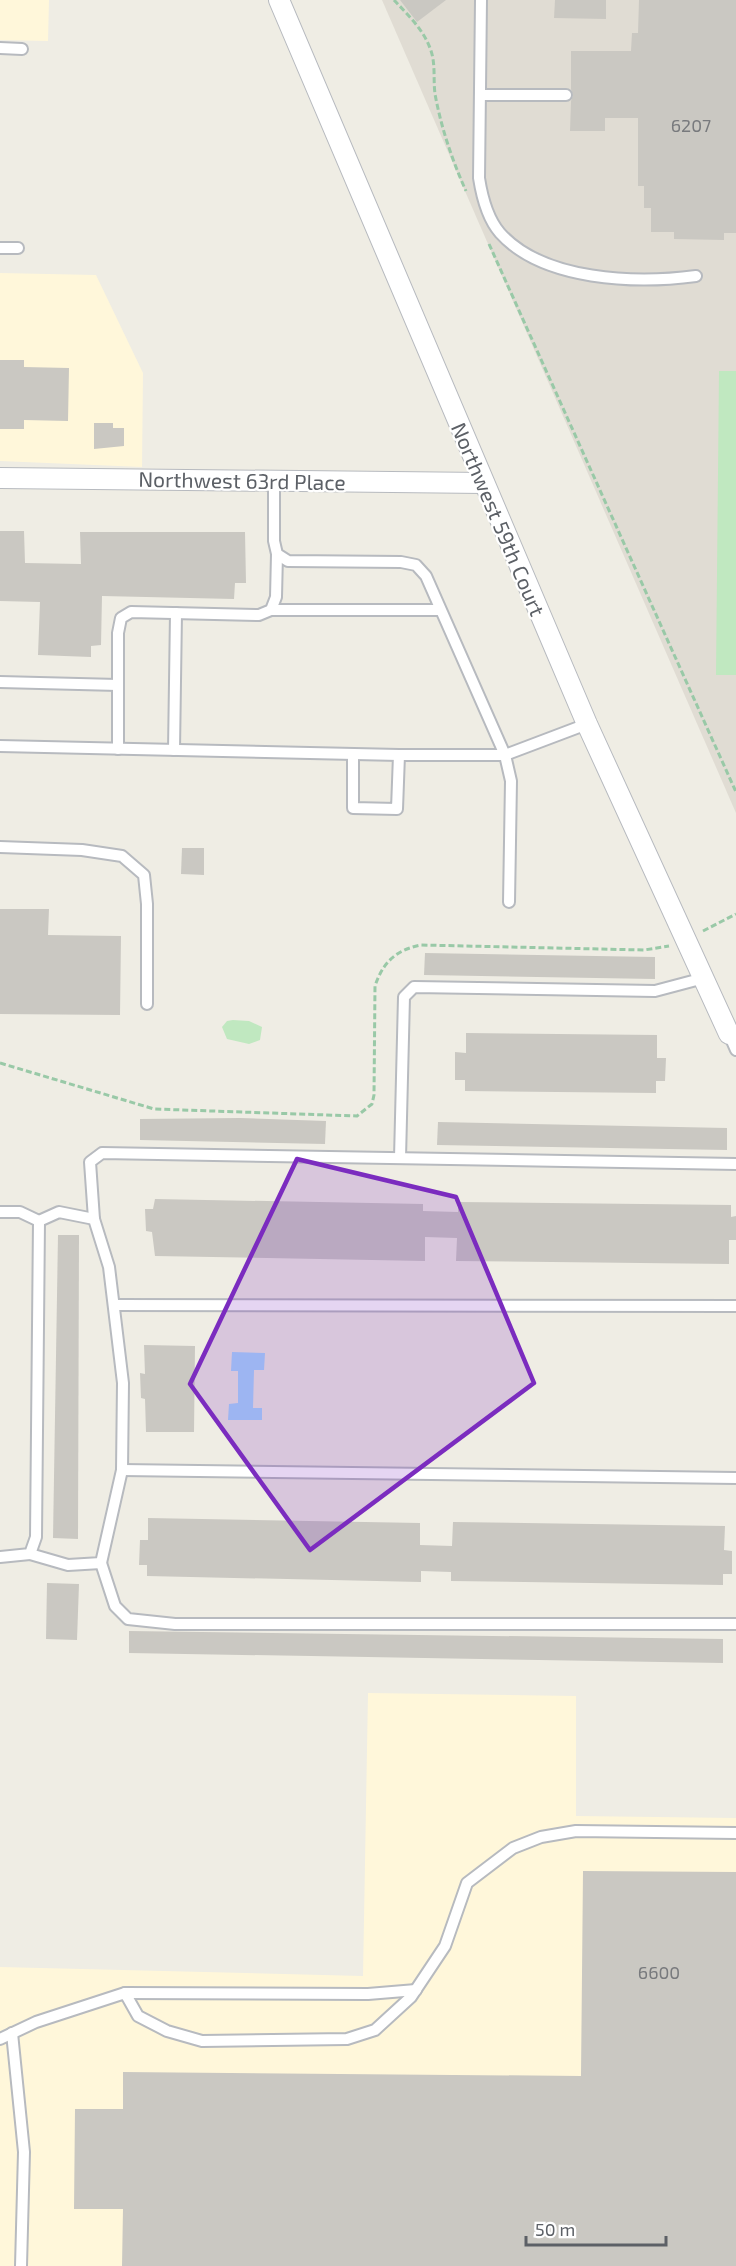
<svg xmlns="http://www.w3.org/2000/svg" width="736" height="2266" viewBox="0 0 736 2266" font-family="'Exo 2',sans-serif">
  <rect width="100%" height="100%" fill="#efede4"/>
  <!-- commercial -->
  <g fill="#fff7da">
    <polygon points="0,0 49,0 48,41 0,40"/>
    <polygon points="0,273 96,275 143,373 142,467 0,461"/>
    <polygon points="368,1693 576,1696 576,1816 736,1818 736,2266 0,2266 0,1967 363,1976"/>
  </g>
  <!-- education -->
  <polygon fill="#e0dcd3" points="382,0 736,0 736,813 468,198"/>
  <!-- green -->
  <g fill="#c0e8c0">
    <polygon points="719,371 736,371 736,675 716,675"/>
    <polygon points="233,1020 249,1021 262,1027 260,1040 249,1044 227,1039 222,1027 227,1021"/>
  </g>
  <!-- water -->
  <polygon fill="#a5d7ff" points="232,1352 265,1353 264,1370 254,1370 253,1408 262,1408 262,1420 228,1420 229,1404 238,1403 238,1371 231,1371"/>
  <!-- building -->
  <g fill="#cac8c2">
    <polygon points="400,0 446,0 417,22"/>
    <polygon points="555,0 606,0 606,19 554,18"/>
    <polygon points="639,0 736,0 736,233 724,233 724,240 674,239 674,232 651,232 651,208 644,208 644,186 638,186 638,118 605,118 605,131 570,131 571,101 573,96 571,89 571,51 631,51 632,33 638,33"/>
    <polygon points="0,360 24,360 24,367 69,368 68,421 24,420 24,429 0,429"/>
    <polygon points="94,423 113,423 113,428 124,428 124,446 94,449"/>
    <polygon points="0,531 24,531 25,563 81,564 80,532 245,532 246,583 235,583 234,599 102,596 101,645 91,646 91,657 38,655 40,602 0,601"/>
    <polygon points="182,848 204,848 204,875 181,874"/>
    <polygon points="0,909 49,909 48,935 121,936 120,1015 0,1014"/>
    <polygon points="425,953 655,957 655,979 424,975"/>
    <polygon points="466,1033 657,1035 657,1058 666,1058 665,1081 656,1081 656,1093 465,1091 465,1080 455,1080 455,1052 466,1053"/>
    <polygon points="240,1118 326,1121 325,1144 140,1140 140,1119"/>
    <polygon points="438,1122 727,1128 727,1150 437,1145"/>
    <polygon points="155,1199 423,1204 423,1211 458,1212 458,1202 731,1205 731,1217 736,1216 736,1240 729,1240 729,1264 456,1261 457,1238 425,1237 425,1261 155,1256 152,1232 146,1231 145,1209 153,1209"/>
    <polygon points="58,1235 79,1235 78,1539 53,1538"/>
    <polygon points="144,1345 195,1346 194,1432 146,1432 145,1399 141,1398 140,1373 145,1374"/>
    <polygon points="148,1518 420,1523 420,1545 452,1546 453,1522 725,1526 724,1550 732,1551 732,1574 723,1574 723,1585 451,1581 451,1572 421,1571 421,1582 147,1576 147,1565 139,1565 140,1540 148,1540"/>
    <polygon points="47,1583 79,1584 77,1640 46,1639"/>
    <polygon points="129,1631 723,1639 723,1663 129,1653"/>
    <polygon points="583,1871 736,1872 736,2266 122,2266 123,2209 74,2209 75,2109 123,2109 123,2072 581,2076"/>
  </g>
  <g fill="none" stroke-linecap="round" stroke-linejoin="round">
    <defs>
      <g id="service">
        <path d="M481,0L479,178C482,197 487,218 500,233C543,281 636,284 696,276"/>
        <polyline points="0,48 22,49"/>
        <polyline points="481,95 566,95"/>
        <polyline points="0,248 18,248"/>
        <polyline points="274,480 274,541 277,554 288,561 401,562 416,565 426,576 505,755 511,781 509,902"/>
        <polyline points="271,610 440,610"/>
        <polyline points="0,682 118,685"/>
        <polyline points="0,746 399,755 505,755 587,724"/>
        <polyline points="118,749 118,633 121,618 131,612 259,615 271,610 276,597 277,554"/>
        <polyline points="174,750 176,613"/>
        <polyline points="353,754 353,808 397,809 399,755"/>
        <polyline points="0,847 82,850 122,856 144,875 147,904 147,1004"/>
        <polyline points="733,1033 729,1034 736,1050"/>
        <polyline points="400,1158 404,997 414,987 655,991 704,978"/>
        <polyline points="0,1212 20,1212 39,1221 36,1537 30,1554 0,1557"/>
        <polyline points="94,1219 90,1162 102,1153 736,1164"/>
        <polyline points="114,1305 736,1306"/>
        <polyline points="122,1470 736,1478"/>
        <polyline points="30,1554 68,1565 101,1563 122,1470 123,1383 109,1267 94,1219 59,1212 39,1221"/>
        <polyline points="101,1563 115,1606 128,1619 175,1624 736,1624"/>
        <polyline points="125,1993 368,1994 416,1990"/>
        <polyline points="12,2033 24,2152 21,2266"/>
        <polyline points="0,2039 36,2022 125,1993 138,2016 167,2031 202,2041 347,2039 375,2030 411,1997 445,1946 467,1883 513,1848 541,1837 576,1831 736,1833"/>
      </g>
      <g id="minor">
        <polyline points="279,0 587,724 729,1034"/>
        <polyline points="0,478 484,483"/>
      </g>
    </defs>
    <!-- service casing -->
    <use href="#service" stroke="#b7babf" stroke-width="14"/>
    <!-- minor casing -->
    <use href="#minor" stroke="#b7babf" stroke-width="22"/>
    <!-- path -->
    <g stroke="#99c9a7" stroke-width="3" stroke-dasharray="6 3" stroke-linecap="butt">
      <path d="M394,0C407,14 423,29 430,48C436,63 433,78 435,94C441,127 452,160 466,191"/>
      <polyline points="489,244 736,792"/>
      <polyline points="703,931 736,914"/>
      <path d="M0,1063L154,1109L357,1116L372,1104L374,1095L375,986C383,962 396,950 421,945L644,950L669,946"/>
    </g>
    <!-- service -->
    <use href="#service" stroke="#fff" stroke-width="10"/>
    <!-- minor -->
    <use href="#minor" stroke="#fff" stroke-width="20"/>
  </g>
  <!-- marked area -->
  <path fill="#7b2cbf" fill-opacity="0.2" stroke="#7b2cbf" stroke-width="4.5" stroke-linejoin="round" d="M297,1159L456,1197L534,1383L310,1550L190,1384Z"/>
  <g text-anchor="middle" dominant-baseline="central" stroke-width="4.5" stroke-linejoin="round" paint-order="stroke">
    <!-- number labels -->
    <g font-size="18" fill="#787a7d">
      <text x="691" y="125">6207</text>
      <text x="659" y="1972">6600</text>
    </g>
    <!-- street labels -->
    <g font-size="21" fill="#5c6066" stroke="#fff">
      <text transform="translate(242 480) rotate(1)">Northwest 63rd Place</text>
      <text transform="translate(499 519) rotate(67)">Northwest 59th Court</text>
    </g>
  </g>
  <!-- scale -->
  <path d="M526 2236v9h140v-9" fill="none" stroke="#5c6066" stroke-width="3"/>
  <text x="535" y="2236" font-size="18" fill="#5c6066" stroke="#ffffff" stroke-width="4.5" paint-order="stroke">50 m</text>
</svg>
